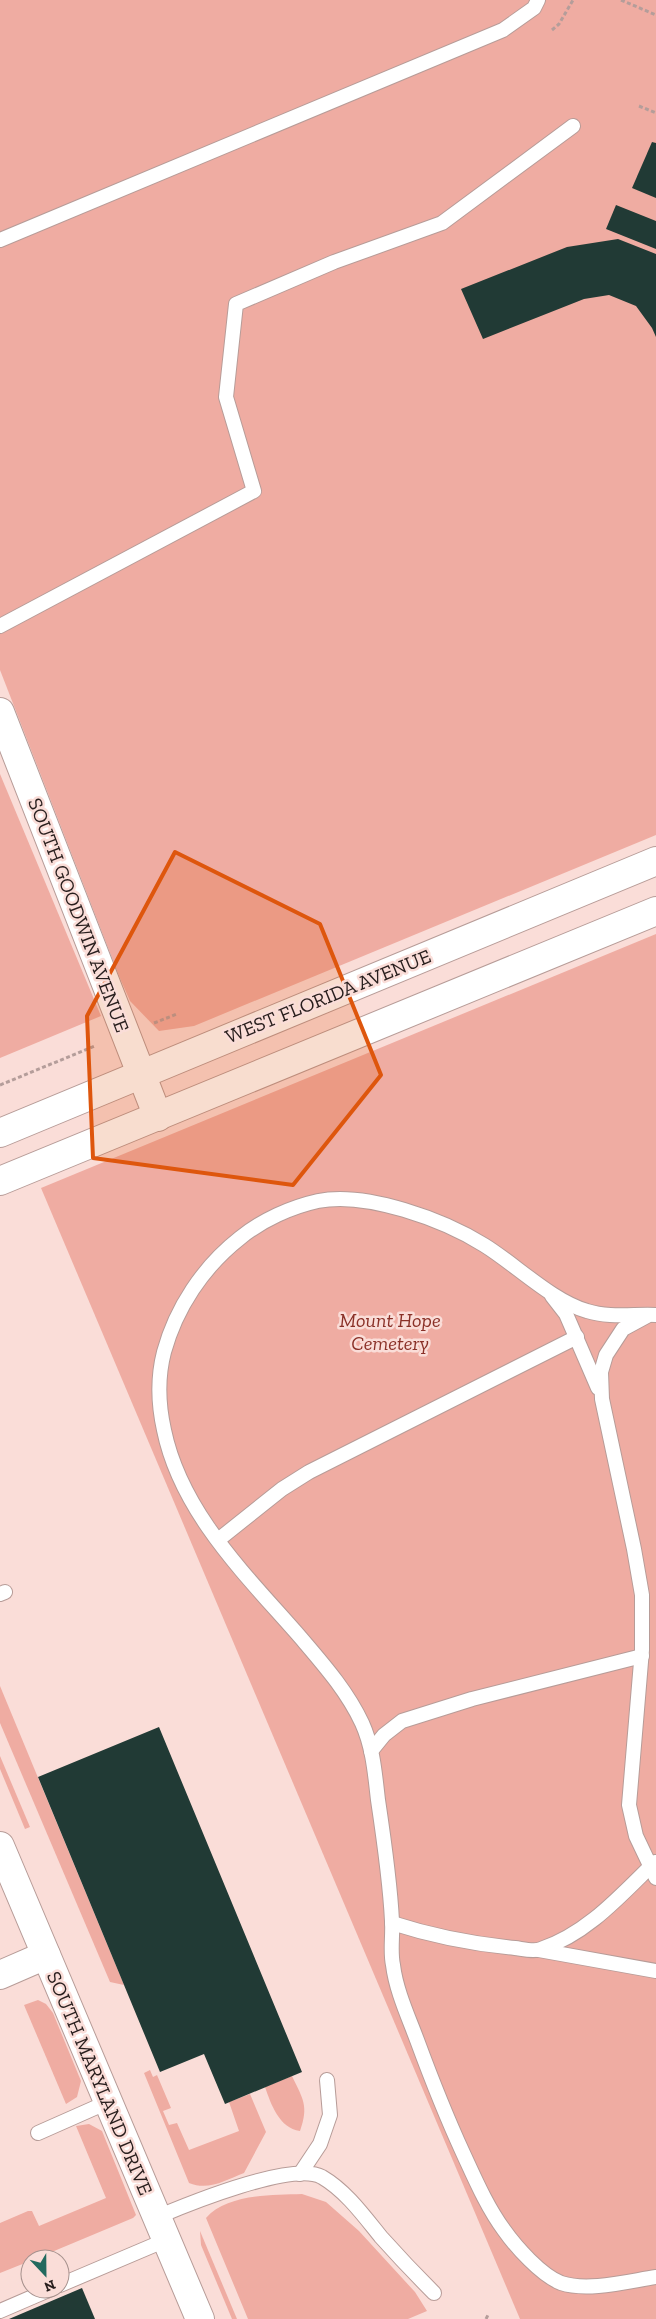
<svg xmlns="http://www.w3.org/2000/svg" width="656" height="2319" viewBox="0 0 656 2319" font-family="'Zilla Slab',serif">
  <rect width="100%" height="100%" fill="#faddd8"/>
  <!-- green -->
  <g fill="#efaca2">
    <polygon points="0,0 656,0 656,835 194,1026 159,1031 130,1001 119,976 0,670"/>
    <polygon points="0,774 101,1016 0,1058"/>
    <polygon points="656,934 656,2319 520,2319 41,1188"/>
    <polygon points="0,1686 124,1985 110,1982 0,1723"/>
    <polygon points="0,1756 30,1827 25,1829 0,1769"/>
    <polygon points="38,2000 46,2004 53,2013 81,2081 77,2097 66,2104 24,2005"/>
    <path d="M150,2070L153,2077L157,2075L171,2108L163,2111L169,2125L177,2123L189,2150L239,2131L229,2102L250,2094L266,2132L244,2173C226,2180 209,2191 189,2183L144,2073Z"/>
    <path d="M292,2076C303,2099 309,2106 300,2131C279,2128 271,2104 265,2087Z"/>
    <polygon points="89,2124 102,2131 136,2215 133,2218 35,2259 30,2259 30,2261 0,2273 0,2223 28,2211 32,2211 39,2226 106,2198 76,2126"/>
    <path d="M302,2194L326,2202L359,2231L415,2292L427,2311L408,2319H248L206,2218C227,2194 272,2195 302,2194Z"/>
    <polygon points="200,2231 237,2319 232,2319 201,2245"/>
  </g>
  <!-- building -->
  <g fill="#213a35">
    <polygon points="652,142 656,143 656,198 632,188"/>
    <polygon points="616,205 656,221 656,249 606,229"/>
    <polygon points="618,239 656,254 656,337 652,328 636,306 609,295 584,299 483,339 461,289 567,247"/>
    <polygon points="159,1727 302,2072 225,2104 204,2054 160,2072 38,1777"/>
    <polygon points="82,2288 95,2319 9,2319"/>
  </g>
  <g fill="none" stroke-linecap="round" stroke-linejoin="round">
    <defs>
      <g id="service">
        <polyline points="0,240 503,30 534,8 538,0"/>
        <polyline points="0,626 254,491 226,397 236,304 334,262 442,223 573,126"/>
        <polyline points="552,1296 566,1314 598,1388"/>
        <path d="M656,1315C633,1314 609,1318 587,1311C552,1301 515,1264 484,1245C444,1220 366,1191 318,1201C291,1207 262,1220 240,1238C203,1267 176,1308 164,1352C157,1379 158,1403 164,1430C181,1513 247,1576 301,1638C324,1665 347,1691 362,1723C373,1747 375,1774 378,1800C384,1840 390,1881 392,1921C393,1936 390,1951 393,1965C396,1990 408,2016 417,2040C431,2078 446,2116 463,2153C475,2179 487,2207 504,2230C516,2247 541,2275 561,2283C588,2292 629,2281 656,2277"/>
        <polyline points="647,1316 623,1329 606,1355 601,1372 602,1399 634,1549 642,1595 642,1650 629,1805 636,1836 656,1878"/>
        <polyline points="218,1540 282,1489 309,1472 577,1337"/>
        <polyline points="0,1594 5,1592"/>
        <polyline points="371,1751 384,1735 402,1721 472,1699 642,1656"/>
        <path d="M392,1923C432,1936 473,1944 515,1948C523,1949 534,1952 541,1949C587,1934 621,1895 655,1862"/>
        <polyline points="539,1950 656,1971"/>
        <polyline points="38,2133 108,2102"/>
        <polyline points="300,2174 320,2144 330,2115 327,2080"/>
        <path d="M157,2217C188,2204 293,2161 322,2177C346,2191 364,2216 381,2237C398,2256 416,2275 434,2293"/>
        <polyline points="60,2285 166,2240"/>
        <polyline points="0,2311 51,2289"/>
      </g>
      <g id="minor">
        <polyline points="0,712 158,1117"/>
        <polyline points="0,1846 200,2319"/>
        <polyline points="0,1975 46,1955"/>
      </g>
      <g id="secondary">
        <polyline points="0,1133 656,861"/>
        <polyline points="0,1181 656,911"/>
      </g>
    </defs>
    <!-- service casing -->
    <use href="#service" stroke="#b79c98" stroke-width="16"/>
    <!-- minor casing -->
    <use href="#minor" stroke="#b79c98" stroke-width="30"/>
    <!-- secondary casing -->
    <use href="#secondary" stroke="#b79c98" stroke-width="30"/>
    <!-- path -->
    <g stroke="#b49d9a" stroke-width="3" stroke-dasharray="4 2.5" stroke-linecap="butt">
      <polyline points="621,0 656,15"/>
      <polyline points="552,30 559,24 573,0"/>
      <polyline points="639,106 656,113"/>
      <polyline points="154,1023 177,1014"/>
      <polyline points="0,1085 95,1046"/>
      <polyline points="486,2319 488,2315"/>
    </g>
    <!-- service -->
    <use href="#service" stroke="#fff" stroke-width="14"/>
    <!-- minor -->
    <use href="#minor" stroke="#fff" stroke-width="28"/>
    <!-- secondary -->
    <use href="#secondary" stroke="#fff" stroke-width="28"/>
  </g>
  <!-- marked area -->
  <path fill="#de560d" fill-opacity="0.2" stroke="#de560d" stroke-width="4" stroke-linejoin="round" d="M175,852L320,924L381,1075L293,1185L93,1158L87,1016Z"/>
  <g text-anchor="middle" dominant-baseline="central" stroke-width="5" stroke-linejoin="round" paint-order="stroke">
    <!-- street labels -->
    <g font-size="20" fill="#281e1d" stroke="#faddd8">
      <text transform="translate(79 915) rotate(69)">SOUTH GOODWIN AVENUE</text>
      <text transform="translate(328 996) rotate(-22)">WEST FLORIDA AVENUE</text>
      <text transform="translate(100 2083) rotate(67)">SOUTH MARYLAND DRIVE</text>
    </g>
    <!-- park labels -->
    <g font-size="20" font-style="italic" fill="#8a3027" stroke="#faddd8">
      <text x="390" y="1320">Mount Hope<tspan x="390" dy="23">Cemetery</tspan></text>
    </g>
  </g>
  <!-- north arrow -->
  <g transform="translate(45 2274) rotate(158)"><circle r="24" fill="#faddd8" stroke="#a6918d"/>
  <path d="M0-4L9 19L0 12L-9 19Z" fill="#226a5f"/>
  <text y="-8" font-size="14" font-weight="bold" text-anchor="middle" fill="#281e1d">N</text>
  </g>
</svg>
